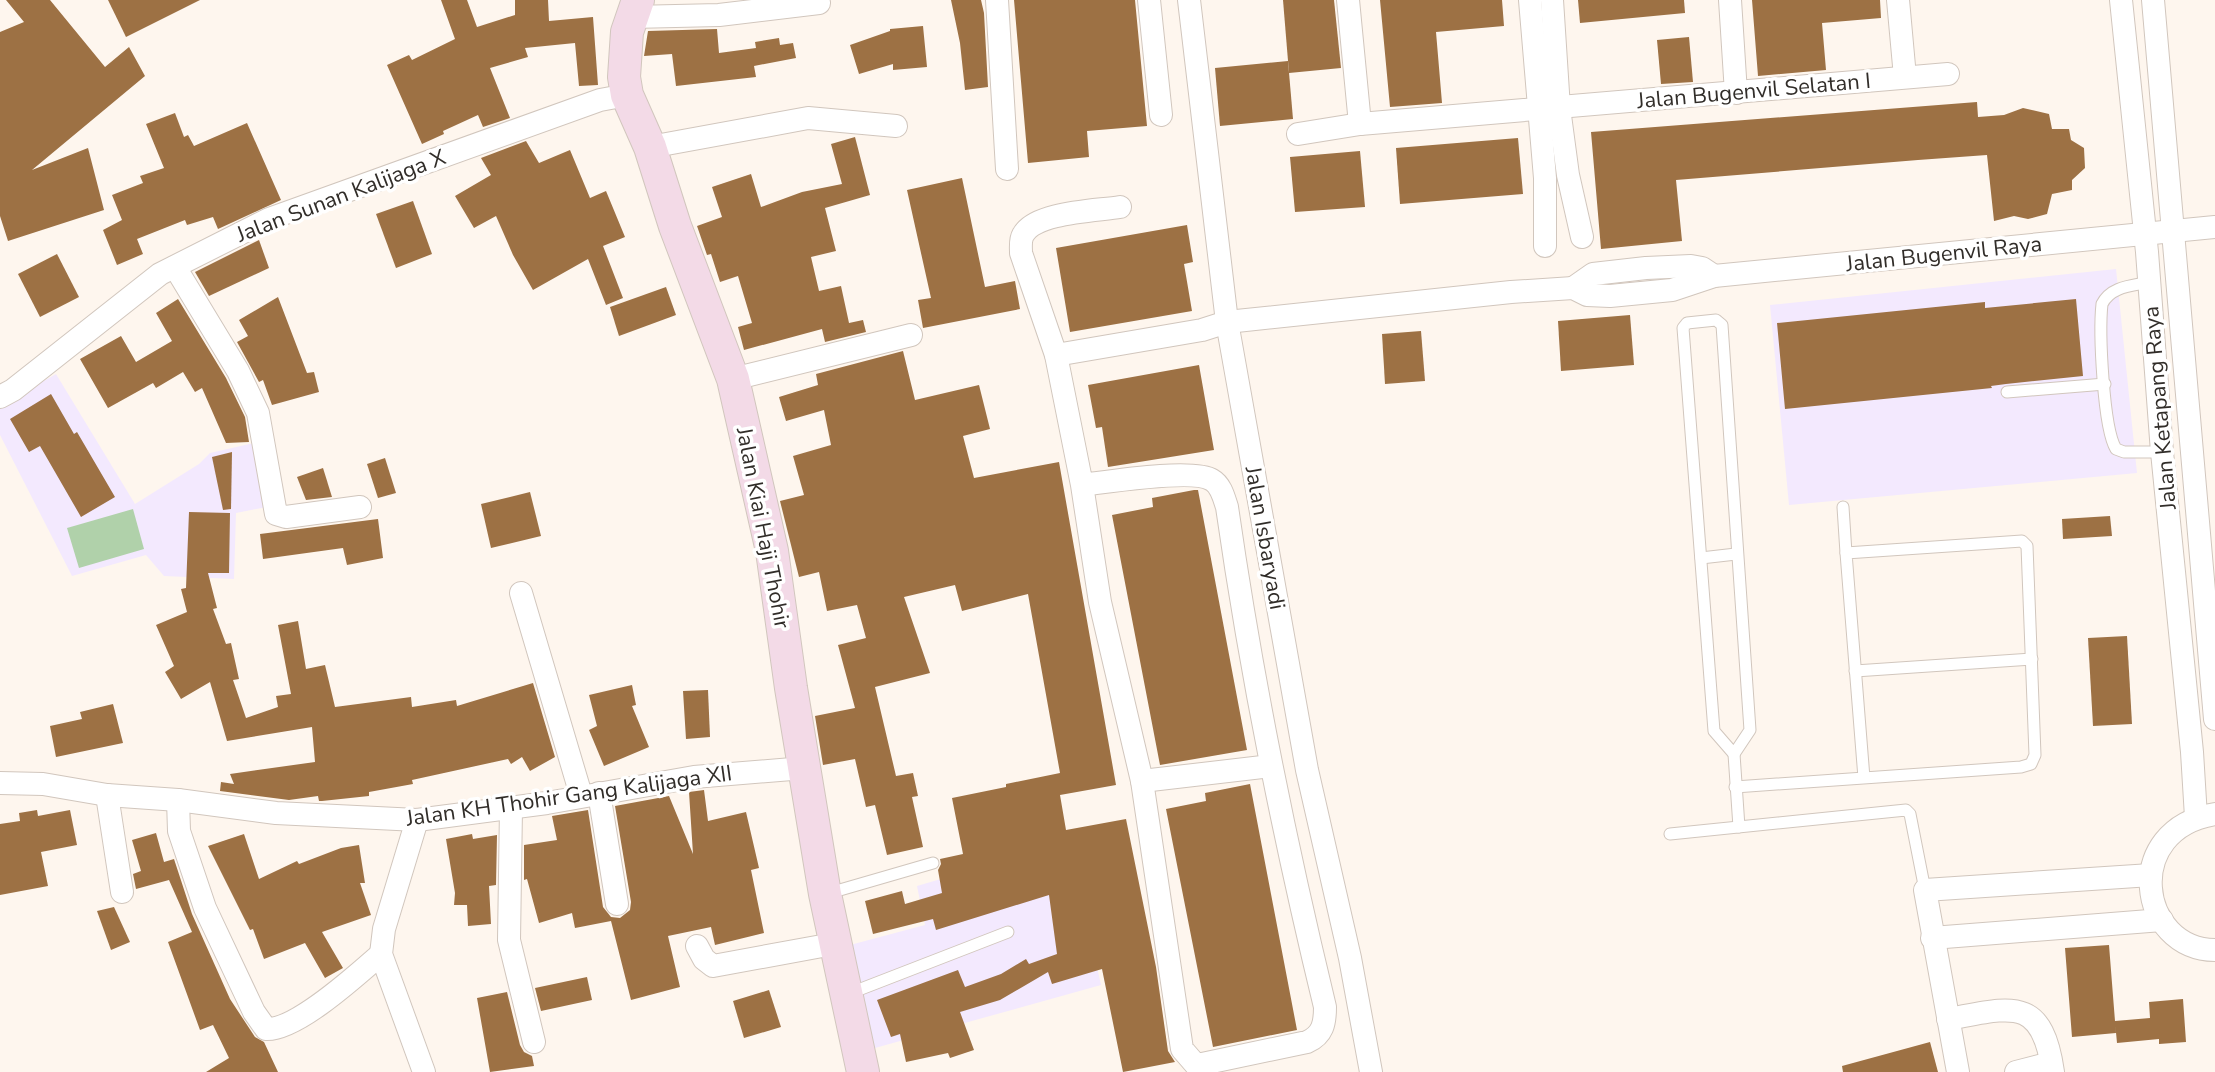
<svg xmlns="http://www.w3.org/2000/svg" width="2215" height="1072" viewBox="0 0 2215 1072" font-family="'Nunito Sans',sans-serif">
  <rect width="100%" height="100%" fill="#fef6ee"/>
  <!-- education -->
  <g fill="#f3e9fe">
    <polygon points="2116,269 2137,473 1789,505 1770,305"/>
    <polygon points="56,374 135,504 199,464 210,453 258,442 272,506 236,513 234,579 164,576 146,555 72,576 0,435 0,406"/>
    <polygon points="1070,846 1101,985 875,1048 850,945 925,925 917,886 1002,861"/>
  </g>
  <!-- green -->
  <polygon fill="#b0d1aa" points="133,509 144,549 79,568 67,528"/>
  <!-- building -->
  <g fill="#9d7144">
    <polygon points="6,0 50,0 105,67 129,47 145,76 32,170 88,148 104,210 8,241 0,216 0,32 24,22"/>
    <polygon points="108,0 200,0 126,37"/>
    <polygon points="441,0 467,0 477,27 515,15 515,0 548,0 549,21 593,17 598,85 579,86 575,43 525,48 528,57 490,68 510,118 483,127 478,115 443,131 444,134 422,144 387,65 409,55 412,60 455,39"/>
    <polygon points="951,0 981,0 984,13 988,87 965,90 960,43"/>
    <polygon points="1014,0 1135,0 1147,126 1087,131 1089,157 1028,163"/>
    <polygon points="1283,0 1334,0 1341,68 1289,73"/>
    <polygon points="1380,0 1502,0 1504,26 1436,32 1442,103 1390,107"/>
    <polygon points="1578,0 1684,0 1685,13 1580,23"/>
    <polygon points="1752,0 1880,0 1881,18 1822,23 1826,70 1758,76"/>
    <polygon points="923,26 927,67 893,70 893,64 859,74 850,45 890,31 890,29"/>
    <polygon points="717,29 719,53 756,48 755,42 779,38 780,45 793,43 796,58 754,66 756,77 676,86 672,54 644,56 648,31"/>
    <polygon points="1689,37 1693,82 1661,84 1657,40"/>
    <polygon points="1288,61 1293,119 1220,126 1215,68"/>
    <polygon points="1977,102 1978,117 2004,115 2023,108 2049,114 2052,129 2069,129 2071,140 2084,148 2085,168 2072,180 2072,190 2052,194 2047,214 2028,219 2014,216 1994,221 1987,155 1918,160 1676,180 1682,241 1601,249 1591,132"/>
    <polygon points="175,113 184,137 188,135 194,146 247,123 281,200 218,229 213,217 187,225 185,220 137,239 143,254 117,265 103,230 122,220 112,195 143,183 140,176 164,168 146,124"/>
    <polygon points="855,137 870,195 825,208 836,251 811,257 819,291 841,286 849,323 863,320 866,332 825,342 822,329 744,350 738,327 752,323 738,276 720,282 711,254 707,255 697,226 722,217 712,187 751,174 761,207 802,192 842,184 831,144"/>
    <polygon points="1518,138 1523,194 1400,204 1396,148"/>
    <polygon points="526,141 539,163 570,150 590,198 606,191 625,237 603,246 623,298 606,305 588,259 533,290 513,255 496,216 474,228 455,196 491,175 481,158"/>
    <polygon points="1360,151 1365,207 1295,212 1290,157"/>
    <polygon points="962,178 985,287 1015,281 1020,309 923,328 918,300 931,298 907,190"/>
    <polygon points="413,201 432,254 396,268 376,214"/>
    <polygon points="1187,225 1193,262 1184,264 1192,311 1070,332 1056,248"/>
    <polygon points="259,240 269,268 209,296 195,272"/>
    <polygon points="57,254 79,297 40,317 18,274"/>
    <polygon points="666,287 676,315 619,336 610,307"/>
    <polygon points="278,297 307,373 314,372 319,392 272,405 263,380 259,382 237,342 248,336 239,320"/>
    <polygon points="178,299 226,378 245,417 249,442 226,443 202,388 195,392 183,372 156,388 153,383 108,408 80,359 121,336 136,362 172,341 156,313"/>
    <polygon points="2076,299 2083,376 2006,384 1991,386 1992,388 1785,409 1777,323 1985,302 1985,308"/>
    <polygon points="1630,315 1634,365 1561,371 1558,321"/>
    <polygon points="1421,331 1425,381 1385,384 1382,334"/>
    <polygon points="903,351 915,400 979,385 990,429 963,436 974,478 1059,462 1116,785 1060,795 1066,830 1126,819 1156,967 1168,1051 1175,1062 1123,1072 1102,969 1052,984 1048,972 1000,1000 960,1012 974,1050 950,1058 948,1053 906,1062 900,1034 891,1037 877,1000 958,970 965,987 1001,974 1026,959 1029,964 1057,954 1049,895 936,930 933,919 873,934 865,901 902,891 905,904 942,893 938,870 941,864 940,859 963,854 952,798 1006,787 1006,784 1060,773 1028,594 962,611 955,585 904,597 930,673 875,687 896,776 913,773 918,796 912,797 923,847 887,855 875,805 866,807 855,759 823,765 815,716 855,708 838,645 866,638 857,605 827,611 819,572 799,577 780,501 804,495 793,456 831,445 824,410 786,421 779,397 818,385 816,374"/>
    <polygon points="1199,365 1214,450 1108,467 1102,427 1096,428 1088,385"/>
    <polygon points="51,394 74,434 77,432 115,497 81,517 40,446 29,452 10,419"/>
    <polygon points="232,452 231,509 223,510 212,457"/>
    <polygon points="385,458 396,493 378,498 367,464"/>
    <polygon points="323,468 332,497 306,500 297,477"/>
    <polygon points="1194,490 1198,490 1247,750 1160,765 1112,515 1153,507 1152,498"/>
    <polygon points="530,492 541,536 491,548 481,504"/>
    <polygon points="189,512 230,513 229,573 208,573 217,608 213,609 226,644 231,643 239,679 233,680 246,718 278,707 276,696 291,694 278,625 298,621 306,669 325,665 335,707 411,697 412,707 456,700 457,706 533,683 555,757 530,771 522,757 511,764 508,759 412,780 413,784 369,792 369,796 322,801 319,801 318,796 289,800 220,791 221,782 234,784 230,774 315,762 312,727 227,741 210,682 181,699 165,672 174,666 156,625 187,612 181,589 186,588"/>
    <polygon points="2110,516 2112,536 2063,539 2062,519"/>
    <polygon points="378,519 383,558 347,565 343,548 263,559 260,534"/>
    <polygon points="2127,636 2132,724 2093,726 2088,638"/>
    <polygon points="632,685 636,705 632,706 649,747 604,766 589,730 597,726 589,695"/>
    <polygon points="708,690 710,737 686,739 683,691"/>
    <polygon points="113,704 123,743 56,757 50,726 82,719 80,712"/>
    <polygon points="1250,784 1297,1030 1213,1047 1166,809 1206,801 1205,793"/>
    <polygon points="704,790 708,821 746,812 759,868 751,870 764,933 715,945 711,927 668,936 680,987 631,1000 611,921 575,928 572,913 539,923 527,879 524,880 524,845 557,840 552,816 588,810 603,907 611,917 620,918 630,910 631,902 615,806 669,796 693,854 689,792"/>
    <polygon points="37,810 38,816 70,810 77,845 41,852 48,886 0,895 0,824 20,821 19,813"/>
    <polygon points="156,833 164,862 174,859 192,914 230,999 255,1037 264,1042 278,1072 206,1072 229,1058 213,1025 200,1030 168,942 192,932 169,880 136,889 133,874 141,871 132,840"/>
    <polygon points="244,834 259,879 297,861 299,864 341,848 359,845 365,883 360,883 371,915 322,932 343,968 325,978 305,943 264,959 253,929 250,930 208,846"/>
    <polygon points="472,834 473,839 497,835 496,885 489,886 491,924 468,926 467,905 454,905 455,893 446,839"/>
    <polygon points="114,907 130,942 111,950 97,911"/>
    <polygon points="2109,945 2115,1021 2150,1018 2149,1002 2183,999 2186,1042 2159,1044 2159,1039 2117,1043 2115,1022 2116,1033 2072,1037 2065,948"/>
    <polygon points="587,977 592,1000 541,1011 535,988"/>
    <polygon points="769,990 781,1027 744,1038 733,1001"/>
    <polygon points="507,992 520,1045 524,1052 532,1056 534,1066 490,1072 477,998"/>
    <polygon points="1930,1042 1938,1072 1843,1072 1842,1066"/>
  </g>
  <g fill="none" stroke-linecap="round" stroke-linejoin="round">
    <defs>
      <g id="lane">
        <path d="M2150,282C2132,286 2111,286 2102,304C2099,331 2103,428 2116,449L2124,452H2162"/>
        <polygon points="1716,320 1722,325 1750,730 1734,754 1714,731 1683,328 1687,323"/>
        <polyline points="2007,392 2105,384"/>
        <polyline points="1843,507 1846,553"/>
        <polyline points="1701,558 1736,554"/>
        <polyline points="1855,671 2032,659"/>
        <polyline points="1734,754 1739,827"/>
        <polyline points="1735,787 2021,767 2031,764 2035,755 2027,546 2022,541 1846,553 1864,778"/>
        <polyline points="1670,834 1906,810 1910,814 1925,890"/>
        <polyline points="826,894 933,863"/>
        <polyline points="848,994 1008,932"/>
      </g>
      <g id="street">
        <polyline points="997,0 1007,169"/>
        <polyline points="1149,0 1161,115"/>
        <polyline points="1189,0 1227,322 1307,770 1350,958 1371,1072"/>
        <polyline points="1348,0 1360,124"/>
        <polyline points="1530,0 1545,178 1545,246"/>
        <polyline points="1552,0 1559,108 1568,175 1582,237"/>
        <polyline points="1730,0 1736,93"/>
        <polyline points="1898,0 1905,77"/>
        <polyline points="2121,0 2147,252 2162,452 2192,752 2196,817"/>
        <polyline points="2153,0 2215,719"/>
        <polyline points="632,17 719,15 819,3"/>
        <polyline points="1298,134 1360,124 1948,74"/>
        <polyline points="650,147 808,118 896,126"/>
        <polyline points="175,267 238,371 258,413 276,514 286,517 360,507"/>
        <polyline points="1573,288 1593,274 1646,268 1691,266 1702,268 1714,276"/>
        <polyline points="1056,355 1202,330 1227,322 1511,292 1573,288 1587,295 1610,296 1672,290 1714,276 2215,227"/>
        <polyline points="733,379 911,335"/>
        <polyline points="0,397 13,390 160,274 269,219 600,100 627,95"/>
        <path d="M1082,485C1107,482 1193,468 1212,480C1221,485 1224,498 1227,507C1251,675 1285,842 1325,1007C1325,1023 1323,1035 1307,1042L1202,1064H1195L1182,1049L1142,781L1100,602L1082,485L1056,355L1021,253C1021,247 1020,240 1023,235C1035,212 1096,211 1120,207"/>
        <polyline points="521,593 581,795"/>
        <polyline points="1142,781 1271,766"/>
        <polyline points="0,783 43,784 107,795 178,800 276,813 417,820 547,803 694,777 804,768"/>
        <polyline points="599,793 617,904"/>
        <polyline points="107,795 122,892"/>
        <path d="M178,800L179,831L205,908L254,1012L266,1029C296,1031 358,974 381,954"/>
        <polyline points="511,808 509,940 534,1042"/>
        <path d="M2215,814C2121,829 2138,949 2215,950"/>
        <polyline points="417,820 384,929 381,954 424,1072"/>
        <polyline points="1932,938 2162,920"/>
        <polyline points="697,946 704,959 713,966 833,944"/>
        <path d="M1948,1019C2010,1008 2042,994 2053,1072"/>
        <polyline points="1958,1072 1925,890 2151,875"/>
        <polyline points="2016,1072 2051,1063"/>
      </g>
      <polyline id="secondary" points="638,0 627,32 624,77 627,95 650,147 675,226 733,379 772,551 791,688 825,894 863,1072"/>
    </defs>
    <!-- lane casing -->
    <use href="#lane" stroke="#d1c6bd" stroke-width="13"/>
    <!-- street casing -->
    <use href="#street" stroke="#d1c6bd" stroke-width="24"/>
    <!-- secondary casing -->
    <use href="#secondary" stroke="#d1c6bd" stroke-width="34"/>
    <!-- lane -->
    <use href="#lane" stroke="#fff" stroke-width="11"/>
    <!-- street -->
    <use href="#street" stroke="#fff" stroke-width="22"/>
    <!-- secondary -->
    <use href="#secondary" stroke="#f3dae7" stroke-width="32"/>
  </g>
  <g text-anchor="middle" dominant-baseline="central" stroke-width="7" stroke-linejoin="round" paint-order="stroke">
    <!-- street labels -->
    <g font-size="22" fill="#312d29" stroke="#fff">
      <text transform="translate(1754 91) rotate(-5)">Jalan Bugenvil Selatan I</text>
      <text transform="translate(341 196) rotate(-21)">Jalan Sunan Kalijaga X</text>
      <text transform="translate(1944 254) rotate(-6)">Jalan Bugenvil Raya</text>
      <text transform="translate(2160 408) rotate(-95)">Jalan Ketapang Raya</text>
      <text transform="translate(763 528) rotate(79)">Jalan Kiai Haji Thohir</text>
      <text transform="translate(1265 538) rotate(80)">Jalan Isbaryadi</text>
      <text transform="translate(569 796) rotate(-8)">Jalan KH Thohir Gang Kalijaga XII</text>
    </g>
  </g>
</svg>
